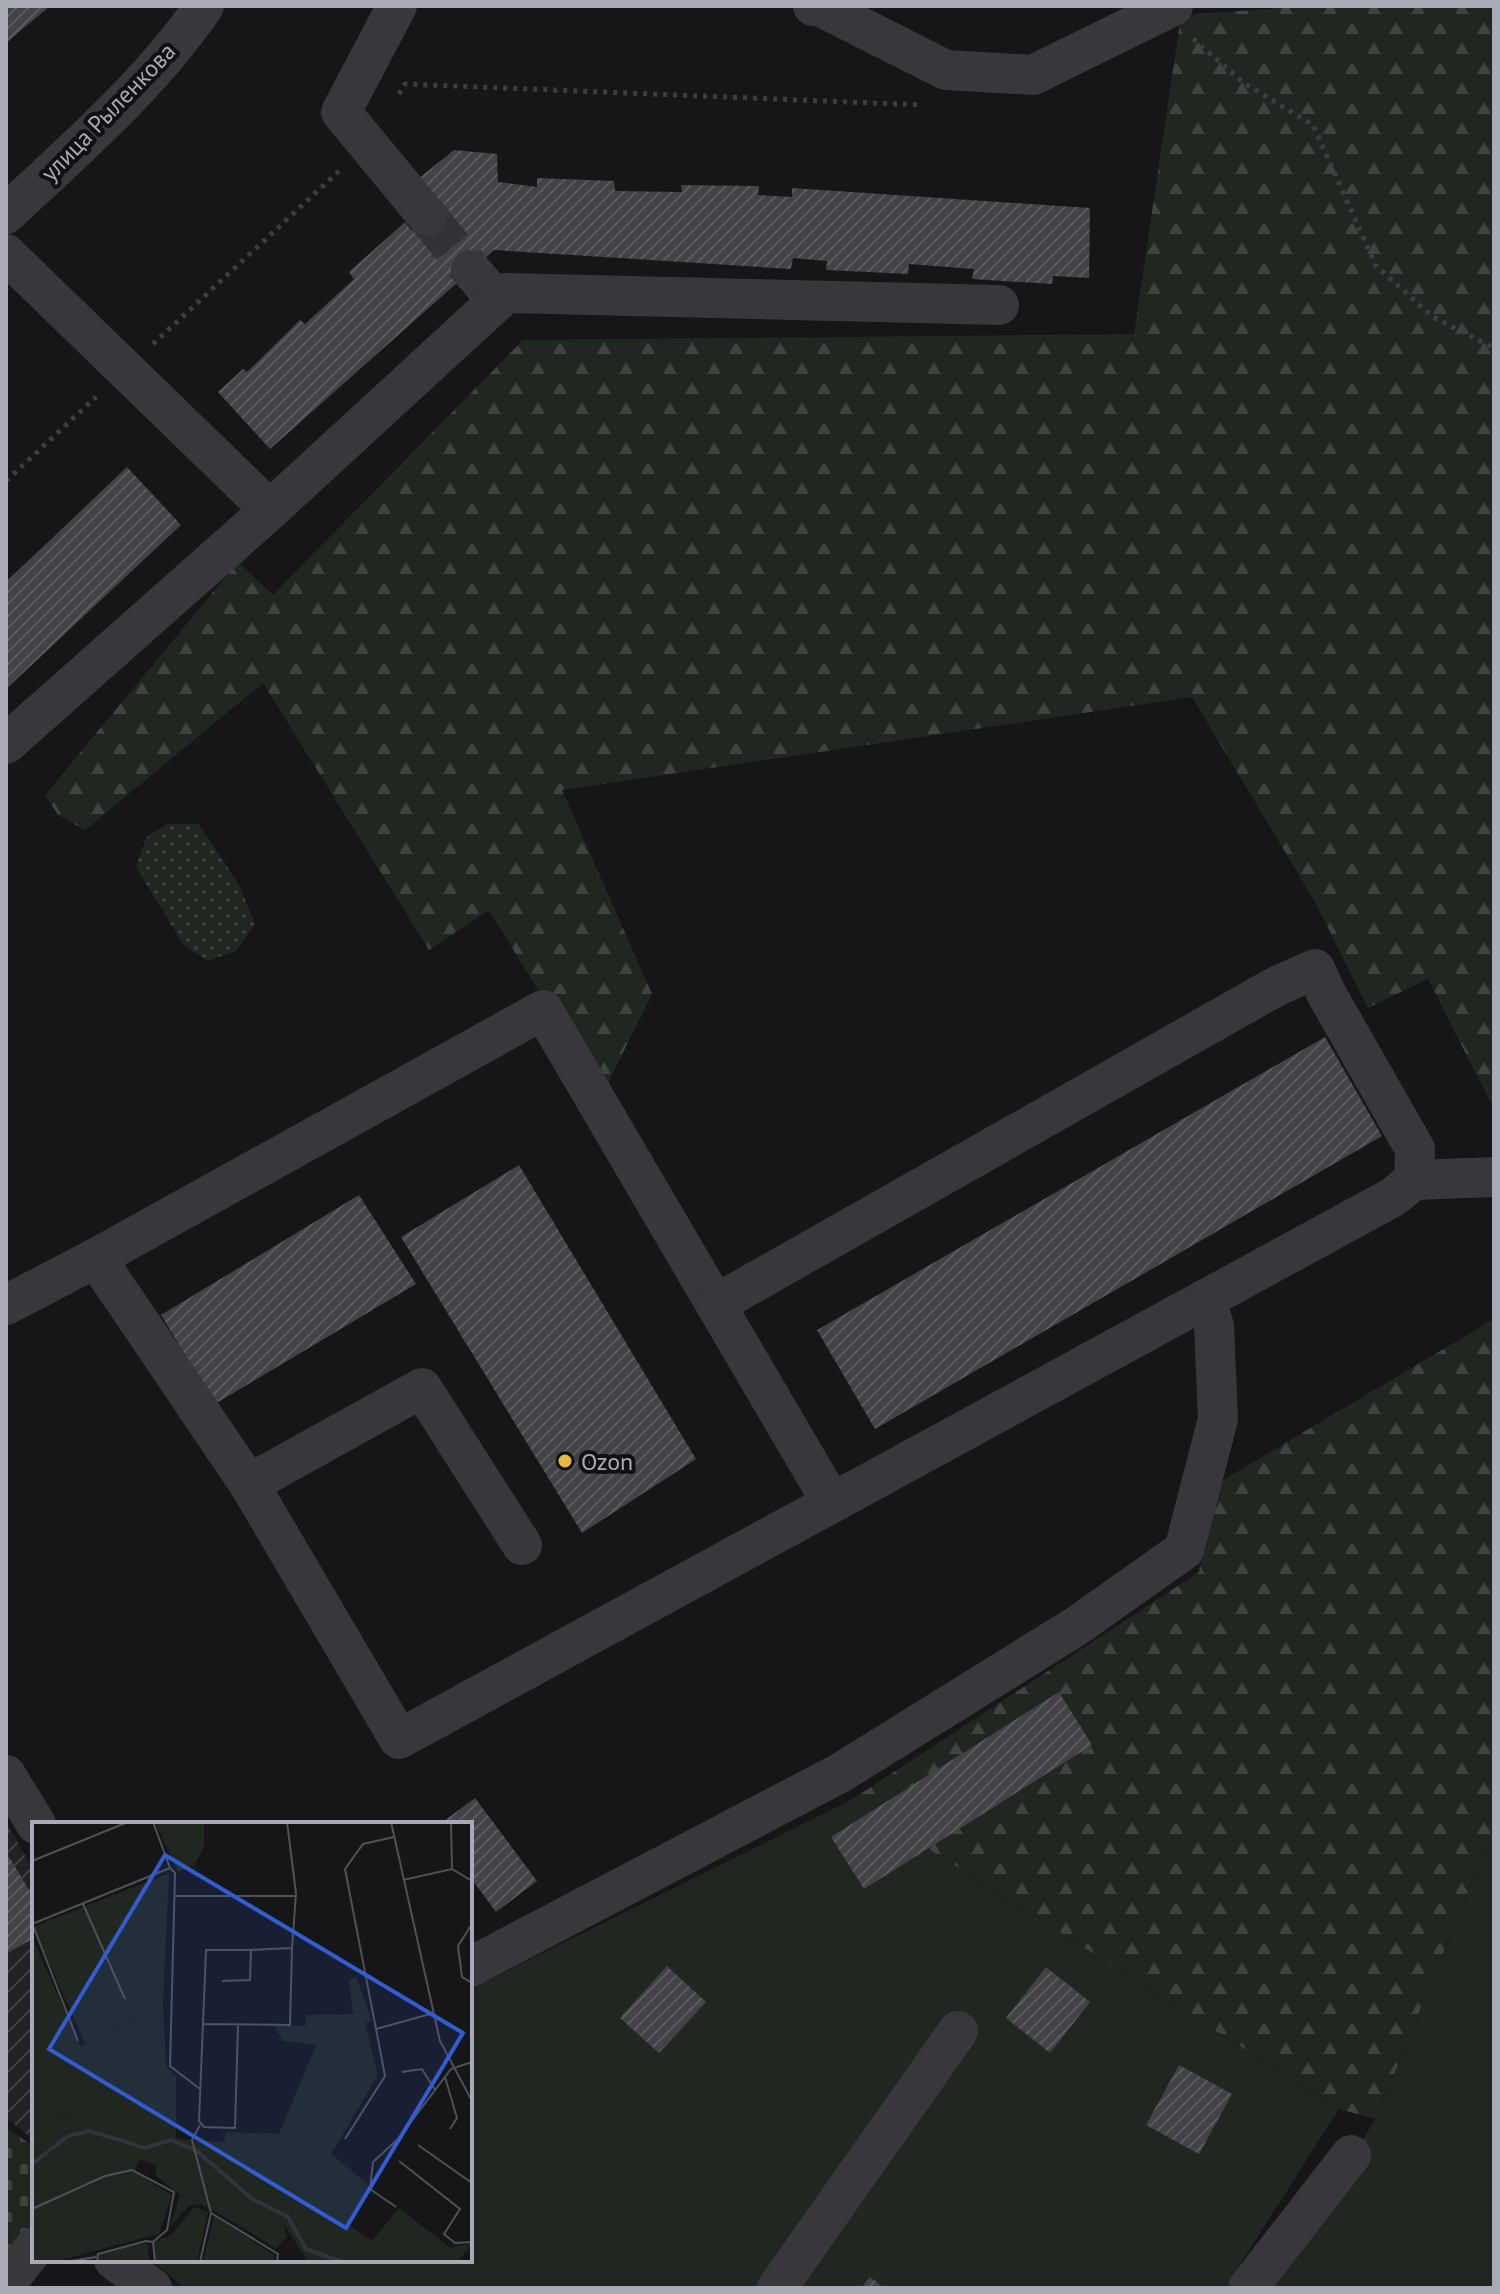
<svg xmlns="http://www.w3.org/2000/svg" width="1500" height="2294" viewBox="0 0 1500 2294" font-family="'PT Sans',sans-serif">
  <defs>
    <pattern id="industrial-furrows" width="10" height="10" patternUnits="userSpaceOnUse" patternTransform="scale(2)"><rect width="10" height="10" fill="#222124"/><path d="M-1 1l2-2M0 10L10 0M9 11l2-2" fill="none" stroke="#3f3f42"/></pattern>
    <pattern id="grass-dots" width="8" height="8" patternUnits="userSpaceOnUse" patternTransform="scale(2)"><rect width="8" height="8" fill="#202721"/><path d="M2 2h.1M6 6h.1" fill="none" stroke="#3e443f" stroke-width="1.8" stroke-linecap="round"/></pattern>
    <pattern id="forest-firs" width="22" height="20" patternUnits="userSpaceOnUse" patternTransform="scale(2)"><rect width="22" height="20" fill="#202721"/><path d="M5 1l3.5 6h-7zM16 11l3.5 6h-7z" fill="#3e443f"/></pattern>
    <pattern id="cemetery-stones" width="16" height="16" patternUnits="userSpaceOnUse" patternTransform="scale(2)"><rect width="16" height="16" fill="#202721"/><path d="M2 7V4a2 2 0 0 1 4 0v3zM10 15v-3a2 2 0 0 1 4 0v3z" fill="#3e443f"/></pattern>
    <pattern id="building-hatch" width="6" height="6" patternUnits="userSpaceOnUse" patternTransform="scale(2)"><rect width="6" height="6" fill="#424247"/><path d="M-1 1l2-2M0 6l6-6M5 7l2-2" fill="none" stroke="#5a5b5f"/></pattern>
  </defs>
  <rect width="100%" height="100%" fill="#161517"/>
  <!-- industrial -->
  <polygon fill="url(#industrial-furrows)" points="6,1822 34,1871 34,2140 6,2118"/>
  <!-- grass -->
  <polygon fill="url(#grass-dots)" points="167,824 199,824 239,885 255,924 236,951 208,961 183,944 136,867 146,838"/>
  <!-- forest -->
  <g fill="url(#forest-firs)">
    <polygon points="1311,6 1494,6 1494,1109 1428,979 1368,1008 1315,902 1192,697 562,790 652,994 602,1095 489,910 429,950 263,683 85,830 58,815 45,795 238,562 273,595 523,340 1134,334 1181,15"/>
    <polygon points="1494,1319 1494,1853 1485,1850 1376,2119 1339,2109 851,1800 1199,1572 1218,1483"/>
  </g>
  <!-- cemetery -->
  <polygon fill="url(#cemetery-stones)" points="6,2127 34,2147 34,2228 32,2235 6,2260"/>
  <!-- garden -->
  <g fill="#202721">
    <polygon points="851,1800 1339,2109 1225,2288 185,2288 150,2260 470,2260 470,1989"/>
    <polygon points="1485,1850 1494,1853 1494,2288 1266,2288 1376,2119"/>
  </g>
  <!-- building -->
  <g fill="url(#building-hatch)">
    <polygon points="6,6 50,6 6,43"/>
    <polygon points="454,150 497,154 498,182 537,187 537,178 614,181 615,191 682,192 681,185 759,186 758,195 792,197 792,188 1090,208 1089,278 1053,276 1052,284 972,279 974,269 909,264 908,274 826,270 827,261 793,258 791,269 494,250 270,449 218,392 243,369 247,372 300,320 305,324 354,279 349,272 405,222 411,230 436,208 418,179"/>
    <polygon points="127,467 181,525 6,689 6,582"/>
    <polygon points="1325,1037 1382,1136 875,1429 817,1330"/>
    <polygon points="519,1165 696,1459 582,1533 401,1237"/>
    <polygon points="359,1195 416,1284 215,1404 161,1315"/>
    <polygon points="1059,1692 1092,1745 864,1889 831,1837"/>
    <polygon points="475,1798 537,1881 496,1912 470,1877 470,1824 440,1824"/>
    <polygon points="6,1852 34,1898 34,1938 6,1954"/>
    <polygon points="667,1966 706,2002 659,2053 620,2018"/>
    <polygon points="1046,1967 1090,2002 1050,2053 1006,2018"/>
    <polygon points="1179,2065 1232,2094 1199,2154 1146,2125"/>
    <polygon points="870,2277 884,2288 861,2288"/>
  </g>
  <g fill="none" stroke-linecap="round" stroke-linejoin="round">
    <!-- minor-tunnel -->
    <polyline stroke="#333337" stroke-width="40" stroke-dasharray="40 20" stroke-linecap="butt" points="427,216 471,270"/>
    <!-- path -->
    <g stroke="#3d3e43" stroke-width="5" stroke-dasharray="4 6" stroke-linecap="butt">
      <polyline points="1193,39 1244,83 1313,125 1376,266 1433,317 1494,348"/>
      <polyline points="399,94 405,84 923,105"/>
      <polyline points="153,344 339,171"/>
      <polyline points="6,481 96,397"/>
    </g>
    <!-- minor -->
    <g stroke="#37373c" stroke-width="40">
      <polyline points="397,6 341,112 427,216"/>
      <polyline points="813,6 821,7 946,70 1033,75 1173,6"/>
      <path d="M6,214C75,149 150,85 204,6"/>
      <polyline points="6,254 270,510 6,744"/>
      <polyline points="471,270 497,301"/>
      <polyline points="270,510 506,293 999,305"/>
      <polyline points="1414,1180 1494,1177"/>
      <polyline points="96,1258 543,1010 832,1503"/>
      <polyline points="6,1305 96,1258 249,1484 422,1388 522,1545"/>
      <polyline points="249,1484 399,1739 1393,1197 1414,1180 1415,1149 1326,993 1315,969 1275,987 716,1304"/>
      <polyline points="6,1775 36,1824"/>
      <polyline points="470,1967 840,1773 1075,1627 1184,1550 1218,1419 1214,1326 1206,1299"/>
      <polyline points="114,2260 152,2288"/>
      <polyline points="6,2283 34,2248"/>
      <polyline points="777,2288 958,2031"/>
      <polyline points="1248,2288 1351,2155"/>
    </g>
  </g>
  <!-- markers -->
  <circle fill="#e5ba3f" stroke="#111012" stroke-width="3" cx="565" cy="1461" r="8"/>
  <g text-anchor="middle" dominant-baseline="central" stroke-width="8" stroke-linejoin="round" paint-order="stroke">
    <!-- street labels -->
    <g font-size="24" fill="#a8abb6" stroke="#111012">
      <text transform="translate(108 112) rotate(-46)">улица Рыленкова</text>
    </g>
    <!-- poi labels -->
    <g font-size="24" fill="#a8abb6" stroke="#111012" text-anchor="start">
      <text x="581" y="1461">Ozon</text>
    </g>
  </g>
  <!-- overview -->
  <g transform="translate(32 1822)">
    <rect width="440" height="440" fill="#161517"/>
    <path d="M324,155L340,199L333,201L346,253L299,332L337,363L317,403L340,419L367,386L419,426L440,421L426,440H276L251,401L227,393L215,408L169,382L157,384L138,405L148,373L123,353L125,344L108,337L102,350L0,378V320L75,260L49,225L53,221L131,181L134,244L144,254V317L192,320L194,310L247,312L284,223L251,219L242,204H274V193L321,192L317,158Z" fill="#202721"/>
    <path d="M123,0H172V24L163,43L146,50Z" fill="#202721"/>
    <path d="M137,51L131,181L53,221L1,105ZM0,115L49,225L75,260L0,320ZM102,350L140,373L127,412L20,440H0V378ZM162,385L176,390L165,440H123L122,420L140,412ZM227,393L251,401L255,414L244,427L215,408ZM182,394L242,433L241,440H171ZM115,421L118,440H64L63,432Z" fill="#202721"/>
    <path fill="none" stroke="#2e353c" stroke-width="4" d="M0,342L36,314L58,309L113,326L139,318L165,329L219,376L256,395L274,427L310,440"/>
    <path fill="none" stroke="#505157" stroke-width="2" d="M121,0L138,46M359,0L408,219L440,279M419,0L420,47M362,15L331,22L313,47L344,207L402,191M0,39L96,0M371,58L420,47L440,59M142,74H264M51,82L93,177M0,101L46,219M0,102L138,46L143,51L138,244L168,267M440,102L426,124L430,155L440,161M190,159L218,158L219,128L260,126L264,71L255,0M171,202L258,203L260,126M206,203L203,306L172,305L167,299L174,128H219M370,250L390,247L403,268M413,255L425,296L418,307M168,303L160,318L179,391M313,317L353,254L344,207M386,323L440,361M367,339L428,387L412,412L423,421L440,420M364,385L338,367L341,340L366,317L419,247L440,240M0,387L73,354L100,348L142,370L135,408L121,420M32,440L64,435M65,440L66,432L114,419L121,420L123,440M168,440L179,391L246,432L245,440"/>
    <path fill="#325cd3" fill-opacity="0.15" stroke="#325cd3" stroke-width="4" d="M133,33L431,211L314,406L17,227Z"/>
    <rect width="440" height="440" fill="none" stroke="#a8abb6" stroke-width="4"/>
  </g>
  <!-- border -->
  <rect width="1500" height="2294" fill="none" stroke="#a8abb6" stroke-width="16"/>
</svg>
